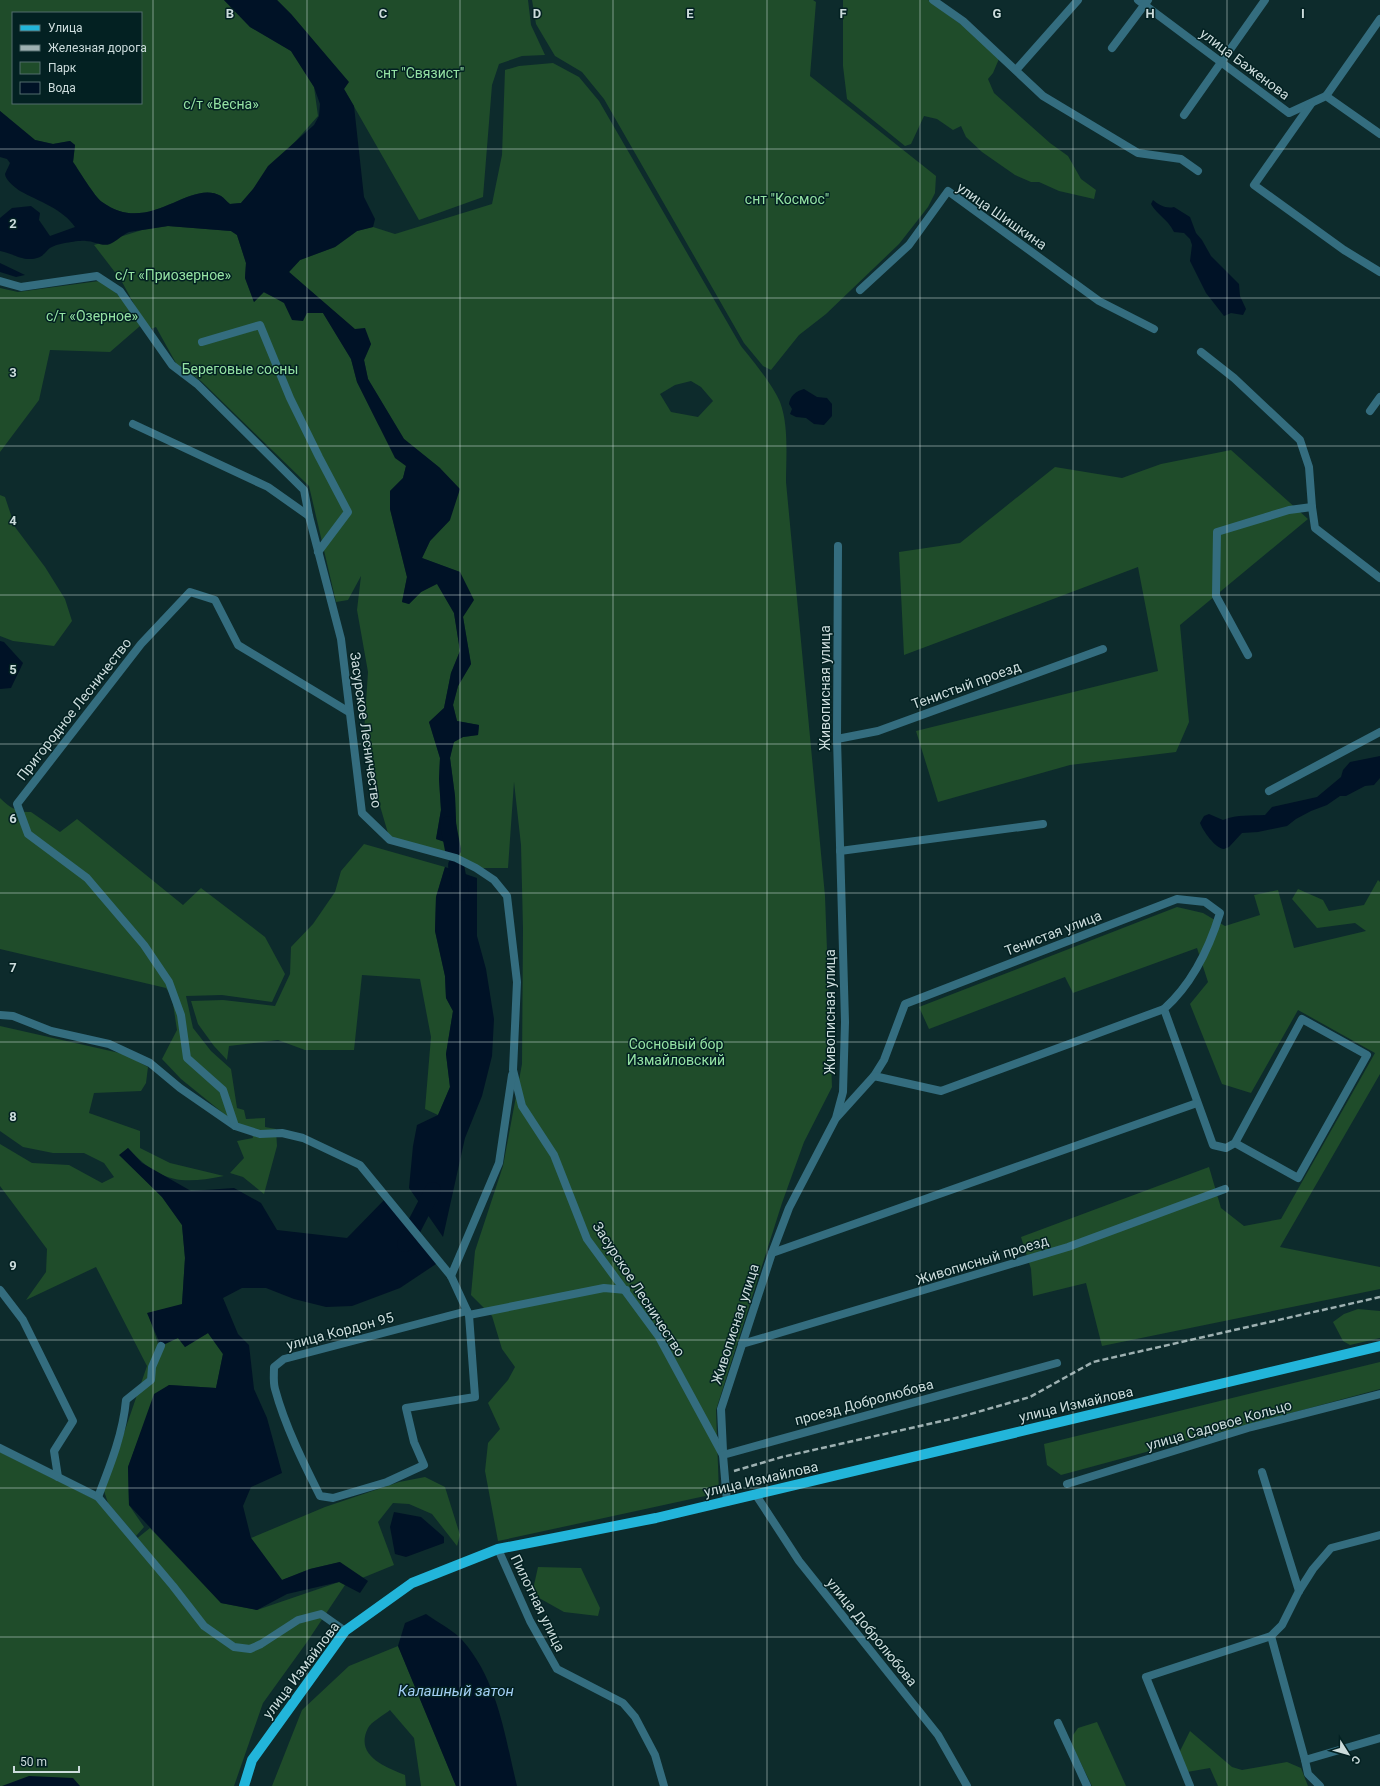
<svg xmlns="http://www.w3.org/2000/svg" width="1380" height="1786" viewBox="0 0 1380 1786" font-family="Roboto,sans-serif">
  <rect width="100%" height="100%" fill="#0d2b2c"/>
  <!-- green -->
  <g fill="#1f4c2a" fill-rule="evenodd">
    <path d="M0,0H224L250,27L291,51L314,87L318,116L241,203L230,204C227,202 224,198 221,196C189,178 149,237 102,202C94,196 80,172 73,162L75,145L70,141L53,144L35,140L0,111ZM13,13H141V103H13Z"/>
    <polygon points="277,0 528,0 531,25 545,55 522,56 499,64 492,85 483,197 419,220 344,89 348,82 291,14"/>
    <polygon points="532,0 813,0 816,2 810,76 936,176 935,193 928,207 899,244 826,314 799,335 771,370 763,366 744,343 604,99 582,72 555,56 536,24"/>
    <polygon points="843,0 928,0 1001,54 993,73 988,79 994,93 1050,143 1068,156 1081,179 1096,190 1094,199 1059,191 1039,182 1031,182 1015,175 982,152 966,137 961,126 953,130 937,119 924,116 911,144 905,146 847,99 843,66"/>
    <path d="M553,63L579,77L599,101L741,346C753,361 773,385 780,402C789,426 786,457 786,482L825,896L832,1087L804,1142L782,1203L716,1410L719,1493L498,1541L485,1471L488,1443L500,1429L488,1403L508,1380L515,1367L502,1349L492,1316L471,1295L475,1251L503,1166L522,1064L523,929L521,845L514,782L508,868H476L390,840L363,748L368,672L357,610L361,576L348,600L336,602L309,486L201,381L177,365L156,327L148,330L121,280L94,245L142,230L168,226L231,231L237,235L246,263L245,278L254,302L263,292L307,313H323L351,359L357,382L378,424L406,466L403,478L390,491V509L407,577L402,602L409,604L421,592L437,583L454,613L460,651L451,673L444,708L429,722L440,758L439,779L441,810L436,839L457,846L455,796L450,758L453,742L463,737L478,735L479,725L457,721L453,705L458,686L471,664L463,617L460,572L422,558L430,541L450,520L440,468L404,439L368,379L364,360L371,344L289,272L300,260L335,247L357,231L373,227L395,234L492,204L502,155L505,70L519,66ZM691,381L701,387L713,401L698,417L671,412L660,394L675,385Z"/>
    <path d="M99,281C119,292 129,306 140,326L110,352L50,350L39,400L0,452V288L18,292Z"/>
    <polygon points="1231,450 1308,519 1180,625 1189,722 1176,752 1070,765 938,802 916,731 1158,671 1138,567 904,655 899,552 960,543 1055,467 1122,478 1161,464"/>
    <polygon points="0,495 5,497 15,527 45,567 65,599 72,621 54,646 13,641 0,636"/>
    <path d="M0,798C9,807 18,813 31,812L60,832L77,819L183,905L201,888L265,937L285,974L272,1002L222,995L186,996L193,1028L211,1051L231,1069L237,1108L244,1110L246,1119L265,1118V1127L276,1129L277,1146L264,1194L243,1177L230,1173L244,1158L237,1141L253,1138L251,1129L234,1122L181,1079L162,1059L177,1030L172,997L166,988L0,949Z"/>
    <polygon points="364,844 445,867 436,897 435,931 445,976 446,998 453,1011 446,1054 450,1087 438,1115 425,1109 431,1037 420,979 362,975 354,1050 305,1050 278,1040 229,1046 227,1060 214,1046 198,1024 191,1001 223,1000 275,1006 290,974 291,947 313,924 335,892 341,871"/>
    <polygon points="1378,880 1380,882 1380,1074 1280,1247 1380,1267 1380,1289 1102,1346 1086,1283 1033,1296 1031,1269 1021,1237 1209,1167 1221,1208 1244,1226 1281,1219 1375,1053 1298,1010 1251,1093 1222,1084 1190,1004 1208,982 1197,948 1073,993 1065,977 929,1029 919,1007 1177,907 1203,913 1225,926 1260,915 1254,895 1278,890 1294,948 1366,931 1355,923 1317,928 1292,899 1298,889 1323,900 1329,911 1364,905"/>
    <path d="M0,1026L124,1054L148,1067L146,1083L141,1091L94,1093L89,1113L140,1131V1148L170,1163L224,1176C180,1185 159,1182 128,1148L120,1155L162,1197L182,1225L185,1258L182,1305L148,1313L158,1344L178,1338L185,1347L208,1333L223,1354L216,1388L169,1385L141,1432L128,1467L129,1505L144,1527L136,1536L108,1503L104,1491L147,1366L96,1267L26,1300L46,1272L47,1249L0,1186V1144L32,1163L69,1165L102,1183L114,1177L104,1163L84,1153H53L23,1147L0,1131Z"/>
    <polygon points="1358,1309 1380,1311 1380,1338 1350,1345 1343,1341 1333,1322 1344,1314"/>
    <polygon points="1380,1362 1380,1389 1061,1475 1047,1465 1044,1444"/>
    <polygon points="0,1452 96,1500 135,1540 150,1528 221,1603 257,1610 339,1582 340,1562 310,1569 282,1580 251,1538 325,1507 399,1482 425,1477 445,1487 460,1535 457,1546 432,1514 409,1504 393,1503 378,1522 394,1565 345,1585 307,1642 263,1703 234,1786 0,1786"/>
    <polygon points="538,1567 581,1568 600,1608 598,1616 564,1612 532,1594"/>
    <path d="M398,1646L456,1786H421L414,1738L390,1710C384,1715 371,1722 368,1728C354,1756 386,1767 405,1775L406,1786H272L302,1710L349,1666Z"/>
    <polygon points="1097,1722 1126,1786 1092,1786 1072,1745 1073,1735 1078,1728"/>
    <polygon points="1190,1731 1232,1767 1242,1770 1287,1762 1301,1768 1308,1786 1218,1786 1210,1768 1187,1772 1179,1753"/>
  </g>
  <!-- water -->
  <g fill="#001226">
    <path d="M224,0H277L291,14L349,82L344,89L354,106L364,197L375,219L373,227L357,231L335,247L300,260L289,272L355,329L365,328L371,344L364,360L368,379L404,439L440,468L460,489L450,520L430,541L422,558L460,572L474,600L463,617L471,664L458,686L453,705L457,721L479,725L478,735L463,737L454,742L450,758L455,796L457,846L436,839L441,810L439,779L440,758L429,722L444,708L451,673L460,651L454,613L437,584L421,592L409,604L402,602L407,577L390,509V491L403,478L406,466L395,458L357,382L351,359L323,313H307L303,321L292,320L284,303L264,292L254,302L245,278L246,263L237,235L231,231L168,226L129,232C122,235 117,241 110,244C102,247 94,241 86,241C80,240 57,244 52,247C45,250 45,258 32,259C20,260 12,253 0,251V218L12,208L31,206L40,213L39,220L50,236L75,227C63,209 38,201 20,191C16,188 5,180 5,174C6,171 9,166 10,163L7,159L0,157V111L35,140L53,144L70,141L75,145L73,162C80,172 94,196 102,202C150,237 189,178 221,196C224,198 227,202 230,204L241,203L253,189L268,166L314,125L319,116L320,104L314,87L291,51L250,27Z"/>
    <path d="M1153,200C1159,205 1166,209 1174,207L1190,217L1196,233L1202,240L1211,256L1239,284L1240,296L1246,309L1243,315L1231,313L1224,316L1206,293L1190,261L1192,245L1190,239L1184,233L1174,232C1167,218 1157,215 1151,204Z"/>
    <polygon points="0,263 25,275 16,277 0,272"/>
    <path d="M804,389L817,397L827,398L832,404V416L824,425L814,424L806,418L796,417L790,414L792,409L789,404C790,396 796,391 804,389Z"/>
    <polygon points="0,641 4,642 23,663 11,688 0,689"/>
    <path d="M1380,756V778L1374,785L1365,786L1346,796H1340L1327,805L1311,811L1296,819L1287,826L1258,832L1242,833L1229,847L1224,849C1215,848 1203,831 1200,823L1204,816L1209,814L1223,820C1239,814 1249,816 1265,815L1272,807L1317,797L1341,777L1343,770L1350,762Z"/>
    <polygon points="445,867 477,878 477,936 486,969 494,1019 492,1056 482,1096 465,1138 443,1237 409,1188 413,1146 417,1125 438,1115 450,1087 446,1054 453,1011 446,998 445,976 435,931 436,897"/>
    <polygon points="128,1148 142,1163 191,1191 234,1188 261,1203 277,1230 347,1238 386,1198 439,1262 400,1288 352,1306 326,1307 294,1299 266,1288 242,1288 223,1298 238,1334 249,1345 254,1389 267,1418 282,1473 251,1487 243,1506 251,1538 282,1580 310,1569 340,1562 368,1581 360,1593 339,1582 287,1594 257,1610 221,1603 129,1505 128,1467 154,1394 169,1385 216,1388 223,1354 208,1333 185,1347 178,1338 161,1346 147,1313 182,1304 185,1258 182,1225 162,1197 119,1155"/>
    <polygon points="394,1512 421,1517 444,1537 444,1543 406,1557 395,1554 390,1527"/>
    <path d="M426,1614C437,1622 455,1631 463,1641C498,1681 505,1737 517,1786H456L398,1646L405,1623Z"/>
    <polygon points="29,1776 73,1778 80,1786 2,1786"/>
  </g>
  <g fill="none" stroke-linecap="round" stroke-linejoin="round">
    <!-- river -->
    <g stroke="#001226" stroke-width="16">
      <polyline points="448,824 453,850"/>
      <polyline points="456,865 461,893"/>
      <polyline points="405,1244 433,1190"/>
    </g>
    <!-- minor -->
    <g stroke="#346d7f" stroke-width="8">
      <polyline points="933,0 963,21 1043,96 1138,153 1181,159 1198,171"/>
      <polyline points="1138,0 1289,113 1326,96 1380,134"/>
      <polyline points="1112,48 1148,0"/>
      <polyline points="1016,70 1078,0"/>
      <polyline points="1326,96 1380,19"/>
      <polyline points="1311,104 1254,185 1344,250 1380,272"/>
      <polyline points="1184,115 1265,0"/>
      <polyline points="0,281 21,287 97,276 120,291 172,365 197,384 304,490 309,516 341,639 362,813 390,840 456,858 476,868 494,880 507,896 517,982 513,1070 522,1106 554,1155 587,1239 659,1337 723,1455"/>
      <polyline points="860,290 909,245 948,191 1099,301 1154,329"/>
      <polyline points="202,342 260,325 290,398 319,457 348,512 318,552"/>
      <polyline points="1201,352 1234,378 1300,440 1309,467 1312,507 1315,528 1380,578"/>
      <polyline points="1370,411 1380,397"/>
      <polyline points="133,424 268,487 309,516"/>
      <polyline points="1248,655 1216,596 1217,532 1289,510 1312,507"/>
      <polyline points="837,739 878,731 1103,649"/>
      <polyline points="1269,791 1380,732"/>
      <polyline points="840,851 1043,824"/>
      <polyline points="0,1015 13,1016 51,1031 109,1044 150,1063 180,1088 235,1126 260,1134 282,1133 303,1138 360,1165 451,1276 469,1315 604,1288 626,1290"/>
      <path d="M874,1076L884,1060L905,1004L1177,899L1205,902L1220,913C1209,949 1192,984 1164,1009L1213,1145L1226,1148L1235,1143L1302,1019L1367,1055L1298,1178L1235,1143"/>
      <polyline points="837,1117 874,1076 941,1091 1164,1009"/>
      <polyline points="235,1126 223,1090 187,1058 181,1015 169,982 144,945 87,878 28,834 17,804 141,644 190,592 215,600 238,645 349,712"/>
      <polyline points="772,1253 1197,1103"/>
      <polyline points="451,1276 499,1163 512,1075"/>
      <polyline points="0,1290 23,1320 73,1421 54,1451 58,1477"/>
      <path d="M467,1311L284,1359L274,1367C274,1374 273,1382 275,1389C285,1426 303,1462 320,1496L333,1498L387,1482L424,1465L414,1442L406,1408L475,1397L469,1315"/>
      <polyline points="742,1344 1068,1247 1225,1189"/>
      <polyline points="0,1448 98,1497 173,1586 204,1626 234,1647 250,1649 261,1644 298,1620 321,1614 345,1631"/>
      <polyline points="723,1451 721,1409 772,1253 789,1208 836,1118 843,1092 845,1022 837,739 838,546"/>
      <polyline points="1262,1472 1299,1591"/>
      <polyline points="1067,1484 1248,1428 1380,1394"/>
      <polyline points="756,1495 799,1561 938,1735 967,1786"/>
      <path d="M98,1497C110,1466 123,1434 126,1400L151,1380L152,1367L161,1346"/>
      <polyline points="727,1502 723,1455 1057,1363"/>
      <polyline points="498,1549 530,1621 557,1669 623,1703 635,1717 655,1755 664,1786"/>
      <polyline points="1271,1636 1305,1760 1380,1738"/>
      <polyline points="1058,1723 1087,1786"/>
      <polyline points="1305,1760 1308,1774 1320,1786"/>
      <polyline points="1190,1786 1146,1677 1271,1636 1282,1625 1299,1591 1313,1569 1331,1548 1380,1535"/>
    </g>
    <!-- major -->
    <polyline stroke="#22b5da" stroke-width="10" points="244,1786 252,1760 345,1631 412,1583 498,1549 656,1518 1380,1346"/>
    <!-- rail -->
    <polyline stroke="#9db0b1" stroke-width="2.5" stroke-dasharray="6 3" stroke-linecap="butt" points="734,1471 782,1457 960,1417 1030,1397 1093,1362 1380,1297"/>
  </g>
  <!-- grid -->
  <path fill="none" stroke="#ccdcdc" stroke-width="1" stroke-opacity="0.55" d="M153,0V1786M307,0V1786M460,0V1786M613,0V1786M767,0V1786M920,0V1786M1073,0V1786M1227,0V1786M0,149H1380M0,298H1380M0,446H1380M0,595H1380M0,744H1380M0,893H1380M0,1042H1380M0,1191H1380M0,1340H1380M0,1488H1380M0,1637H1380"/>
  <g text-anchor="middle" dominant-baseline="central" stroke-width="3" stroke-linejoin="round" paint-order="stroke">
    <!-- street labels -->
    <g font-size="14" fill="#ccdcdc" stroke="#032122">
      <text transform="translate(1245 64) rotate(37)">улица Баженова</text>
      <text transform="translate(1002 216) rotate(35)">улица Шишкина</text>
      <text transform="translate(966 685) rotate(-20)">Тенистый проезд</text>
      <text transform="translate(825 688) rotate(-90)">Живописная улица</text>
      <text transform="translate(74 709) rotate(-52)">Пригородное Лесничество</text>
      <text transform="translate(366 730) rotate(82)">Засурское Лесничество</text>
      <text transform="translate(1053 933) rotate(-21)">Тенистая улица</text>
      <text transform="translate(830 1012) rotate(-90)">Живописная улица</text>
      <text transform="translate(982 1260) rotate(-17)">Живописный проезд</text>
      <text transform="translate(639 1289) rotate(57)">Засурское Лесничество</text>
      <text transform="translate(735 1324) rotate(-72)">Живописная улица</text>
      <text transform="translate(340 1331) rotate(-15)">улица Кордон 95</text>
      <text transform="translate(864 1402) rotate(-15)">проезд Добролюбова</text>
      <text transform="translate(1076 1404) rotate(-13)">улица Измайлова</text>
      <text transform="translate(1219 1425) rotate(-16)">улица Садовое Кольцо</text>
      <text transform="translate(761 1479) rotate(-13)">улица Измайлова</text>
      <text transform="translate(538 1603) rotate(64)">Пилотная улица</text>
      <text transform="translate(872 1632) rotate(51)">улица Добролюбова</text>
      <text transform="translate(301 1670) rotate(-53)">улица Измайлова</text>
    </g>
    <!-- park labels -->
    <g font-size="14" fill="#94e2a3" stroke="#032122">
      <text x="420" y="73">снт "Связист"</text>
      <text x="221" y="104">с/т «Весна»</text>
      <text x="787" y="199">снт "Космос"</text>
      <text x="173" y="275">с/т «Приозерное»</text>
      <text x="92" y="316">с/т «Озерное»</text>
      <text x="240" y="369">Береговые сосны</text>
      <text x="676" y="1044">Сосновый бор<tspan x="676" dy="16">Измайловский</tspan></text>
    </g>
    <!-- water labels -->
    <g font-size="15" font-style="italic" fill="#a2cef3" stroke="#032122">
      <text x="456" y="1691">Калашный затон</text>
    </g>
  </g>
  <g font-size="13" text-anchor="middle" font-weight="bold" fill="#ccdcdc" stroke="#032122" stroke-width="3" stroke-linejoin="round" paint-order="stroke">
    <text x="230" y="18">B</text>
    <text x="383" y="18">C</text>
    <text x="537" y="18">D</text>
    <text x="690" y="18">E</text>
    <text x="843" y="18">F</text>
    <text x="997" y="18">G</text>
    <text x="1150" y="18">H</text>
    <text x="1303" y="18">I</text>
    <text x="13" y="228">2</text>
    <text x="13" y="377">3</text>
    <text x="13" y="525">4</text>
    <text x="13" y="674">5</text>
    <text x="13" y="823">6</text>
    <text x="13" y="972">7</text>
    <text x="13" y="1121">8</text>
    <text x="13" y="1270">9</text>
  </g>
  <!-- legend -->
  <rect x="12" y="12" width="130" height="92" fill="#032122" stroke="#536c6c"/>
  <rect x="20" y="25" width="20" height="6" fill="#22b5da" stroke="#536c6c"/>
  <text x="48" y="32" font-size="12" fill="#ccdcdc">Улица</text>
  <rect x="20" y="45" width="20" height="6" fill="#9db0b1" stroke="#536c6c"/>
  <text x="48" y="52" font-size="12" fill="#ccdcdc">Железная дорога</text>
  <rect x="20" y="62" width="20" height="12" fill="#1f4c2a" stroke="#536c6c"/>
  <text x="48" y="72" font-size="12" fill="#ccdcdc">Парк</text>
  <rect x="20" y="82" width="20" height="12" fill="#001226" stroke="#536c6c"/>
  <text x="48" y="92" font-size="12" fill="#ccdcdc">Вода</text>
  <!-- north arrow -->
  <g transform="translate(1348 1754) rotate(127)" stroke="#032122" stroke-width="3" paint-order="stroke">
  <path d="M0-3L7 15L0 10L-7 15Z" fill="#ccdcdc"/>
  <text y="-6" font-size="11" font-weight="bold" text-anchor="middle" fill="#ccdcdc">С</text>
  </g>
  <!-- scale -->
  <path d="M14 1766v6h65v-6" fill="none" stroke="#ccdcdc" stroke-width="2"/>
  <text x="20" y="1766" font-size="12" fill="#ccdcdc" stroke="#032122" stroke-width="3" paint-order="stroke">50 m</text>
</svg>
